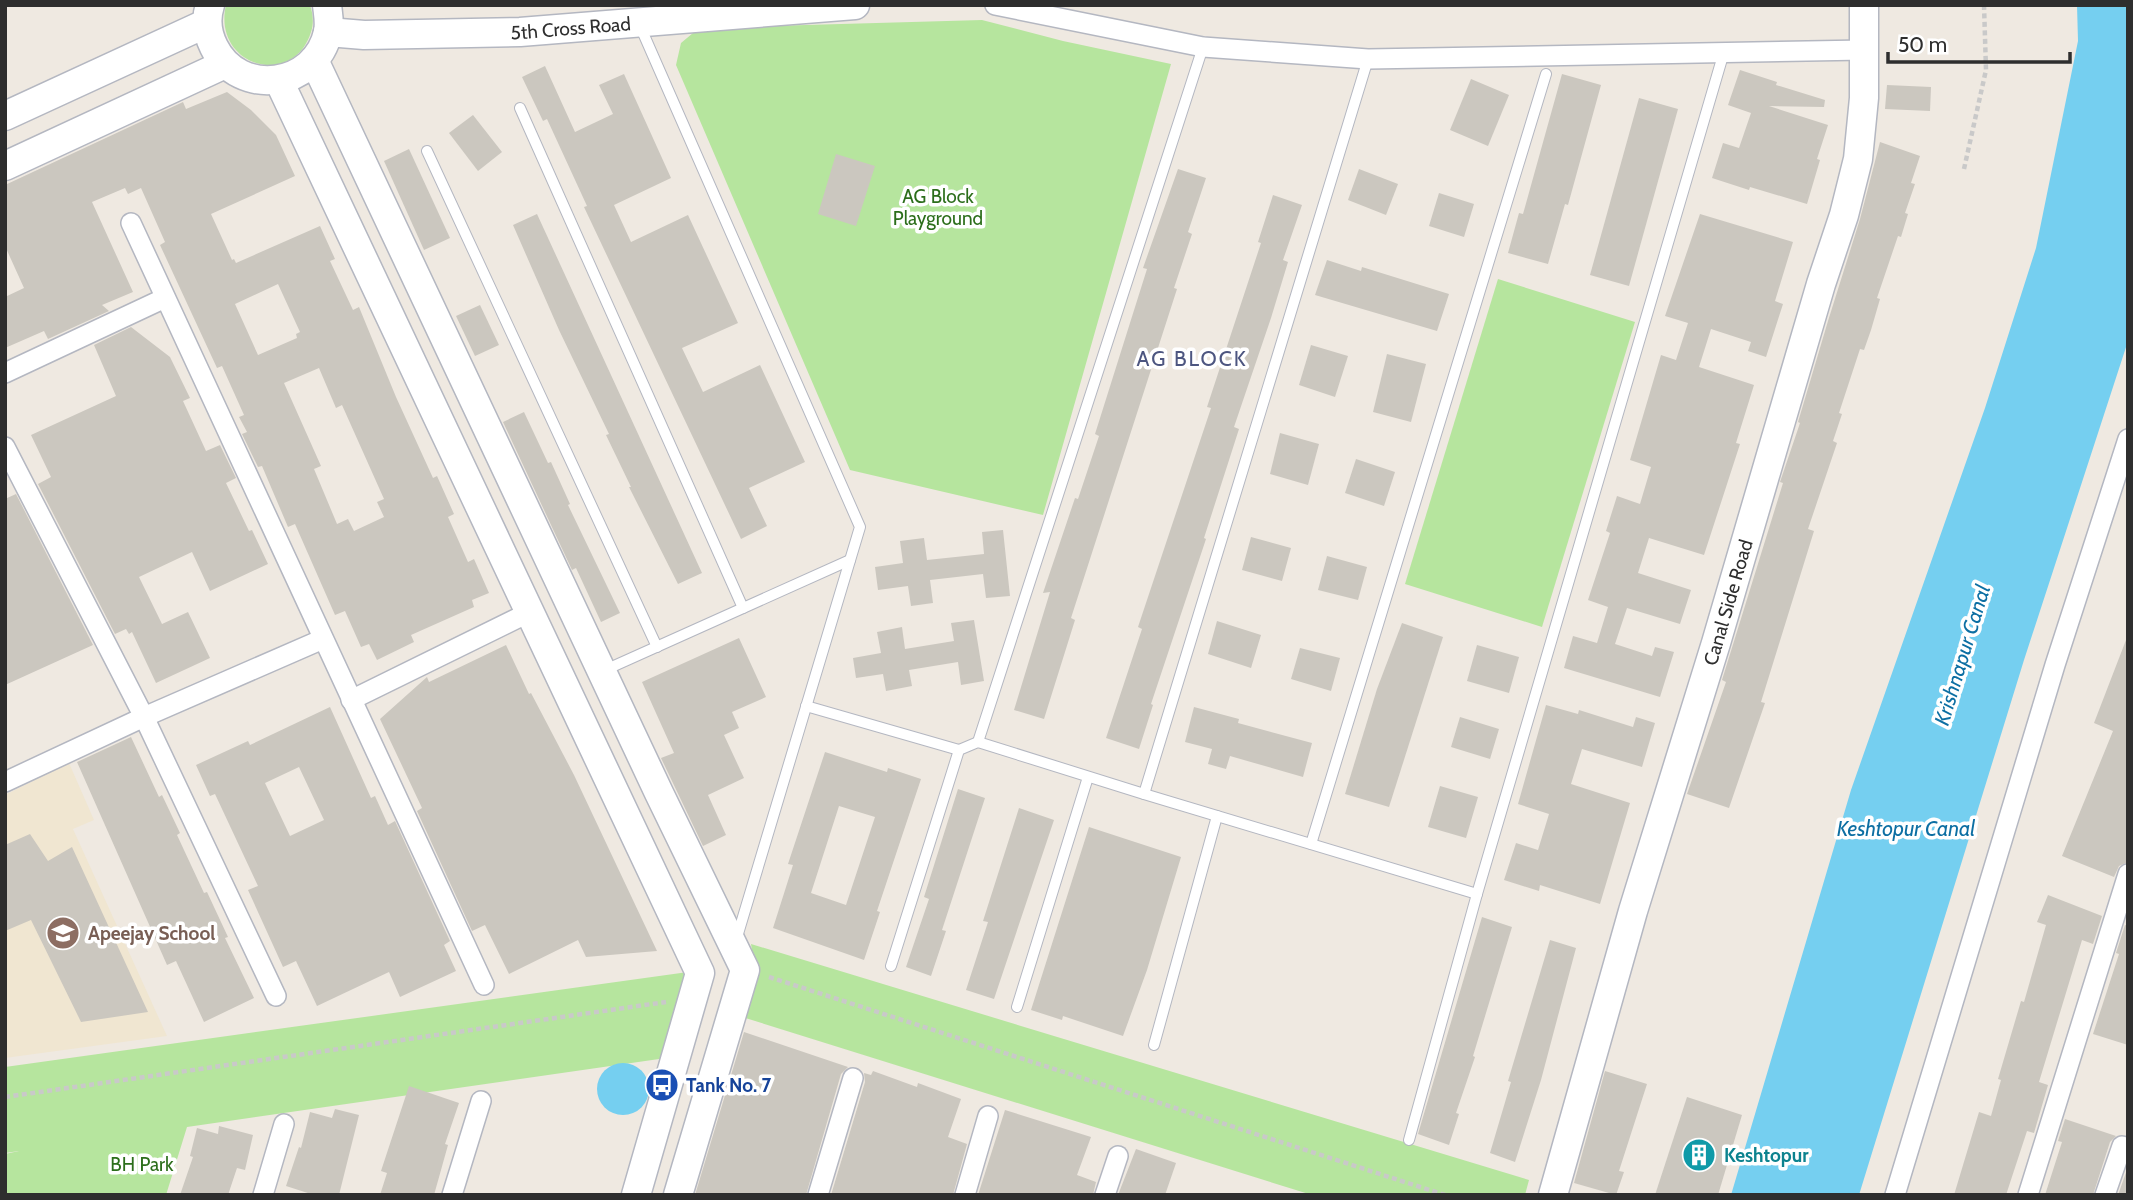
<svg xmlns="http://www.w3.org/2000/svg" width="2133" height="1200" viewBox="0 0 2133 1200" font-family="Cabin,sans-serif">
  <rect width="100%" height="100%" fill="#efe9e1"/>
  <!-- education -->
  <polygon fill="#f0e6d1" points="69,763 94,820 73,829 167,1036 5,1058 5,795"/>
  <!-- green -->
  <g fill="#b6e59e">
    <path d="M226,5H310C313,14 314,23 311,32C293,90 212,66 226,5Z"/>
    <polygon points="982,20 1063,41 1171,64 1043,515 850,470 676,65 681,43 699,28"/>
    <polygon points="1498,279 1635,322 1542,627 1405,584"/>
    <polygon points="751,944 1529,1180 1525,1195 1312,1195 739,1016 755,970"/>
    <polygon points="688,972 666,1058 187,1127 166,1195 5,1195 5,1154 19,1151 5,1153 5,1067"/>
  </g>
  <!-- water -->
  <g fill="#75cff0">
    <polygon points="2077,5 2128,5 2128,341 2024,660 1859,1195 1731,1195 1851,790 1985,408 2036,248 2078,41"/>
    <circle cx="623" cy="1089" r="26"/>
  </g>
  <!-- building -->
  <g fill="#cbc7bf" fill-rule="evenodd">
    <polygon points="545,66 575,132 613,114 599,85 624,74 671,178 614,205 631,242 688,215 738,323 682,348 703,392 760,365 805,462 749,488 767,526 741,539 584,207 587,206 547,119 543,121 522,77"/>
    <polygon points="1740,70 1777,82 1776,85 1825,100 1824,107 1769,106 1828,125 1817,159 1820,160 1807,204 1750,187 1749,190 1712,178 1723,143 1739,148 1751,113 1728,105"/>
    <polygon points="1562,74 1601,85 1568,205 1565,204 1548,264 1508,253 1519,213 1523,214"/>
    <polygon points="1471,79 1509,95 1488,146 1450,130"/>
    <polygon points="1887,85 1931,87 1930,111 1885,109"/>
    <path d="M227,92L251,110L276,135L295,176L211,214L232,260L234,259L236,263L320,226L335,259L330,261L353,310L359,307L396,397L433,478L437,476L454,514L448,517L468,562L474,559L489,593L472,600L474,607L411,635L414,642L377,660L369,644L361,647L345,611L335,615L295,524L288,527L262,466L258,467L242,434L247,432L239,417L244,415L222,366L217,368L160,245L165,242L141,188L128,194L125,188L92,202L133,292L102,305L109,311L48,339L44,331L5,348V297L24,288L5,246V185L183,102L186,109ZM278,284L300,332L296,334L297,338L258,355L235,304ZM319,368L336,408L342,405L384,499L377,502L384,517L354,531L348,519L337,524L314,469L321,466L284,383Z"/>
    <polygon points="1639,98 1678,109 1629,286 1590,275"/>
    <polygon points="473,115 502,152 478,171 449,133"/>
    <polygon points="1880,142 1920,156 1911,183 1915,184 1905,213 1908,214 1901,237 1898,236 1877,298 1880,299 1871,330 1864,350 1860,349 1839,413 1842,414 1833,441 1837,443 1808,529 1814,531 1761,702 1765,703 1729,808 1687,794 1726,682 1722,680 1783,483 1780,482 1800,423 1798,422 1828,321 1860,219"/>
    <polygon points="409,149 450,238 424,250 384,161"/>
    <polygon points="836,154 875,166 856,226 818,214"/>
    <polygon points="1178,169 1206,178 1188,232 1192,234 1174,288 1177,289 1071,618 1075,620 1044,719 1014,710 1050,592 1043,593 1075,498 1078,499 1099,436 1095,434 1147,269 1143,268"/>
    <polygon points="1359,169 1398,184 1386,215 1348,200"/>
    <polygon points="1439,193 1474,204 1464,237 1429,226"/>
    <polygon points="1273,195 1302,205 1283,260 1288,262 1271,318 1234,427 1239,429 1204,538 1206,539 1151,704 1153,705 1139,749 1106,738 1142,629 1138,627 1211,408 1207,407 1261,243 1258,242"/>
    <polygon points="537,214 702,573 678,584 629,487 631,487 606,435 609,434 559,330 513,225"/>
    <polygon points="1700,214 1793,242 1775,301 1783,304 1766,357 1748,351 1751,342 1711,329 1699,367 1754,385 1736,443 1740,444 1704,555 1649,538 1638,573 1691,590 1680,624 1627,608 1615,644 1652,656 1655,647 1674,652 1660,697 1564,668 1573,636 1597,643 1608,607 1588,600 1610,533 1606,531 1617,496 1640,504 1651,467 1630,460 1661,355 1676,360 1688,323 1665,316"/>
    <polygon points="1327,260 1361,271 1362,267 1449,294 1437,331 1315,295"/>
    <polygon points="480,305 499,345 475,356 456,316"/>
    <polygon points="131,327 170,357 190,398 183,401 206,451 220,445 236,478 226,483 249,531 252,530 268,564 210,591 192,552 139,577 162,624 188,612 210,658 156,683 132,632 129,634 126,629 115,634 38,484 51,477 31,435 116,396 94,345"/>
    <polygon points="1311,345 1348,356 1335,397 1299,385"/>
    <polygon points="1387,354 1426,364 1411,422 1373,412"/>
    <polygon points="524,412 548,463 551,462 570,504 568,505 620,613 601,622 576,568 572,570 503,422"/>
    <polygon points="1280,433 1319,444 1308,485 1270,474"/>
    <polygon points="1356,459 1395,472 1384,506 1345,493"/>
    <polygon points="16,494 93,645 5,685 5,499"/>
    <polygon points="1003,530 1010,596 986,598 983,574 930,580 933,603 911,606 908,586 878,590 875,567 903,563 900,541 924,538 927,560 984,554 982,532"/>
    <polygon points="1251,537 1291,548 1282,581 1242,570"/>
    <polygon points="1327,556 1367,567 1358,600 1318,590"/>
    <polygon points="974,620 984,681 961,685 958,662 909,670 912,686 886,691 883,674 856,678 853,658 881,653 877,632 902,627 905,649 954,641 951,623"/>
    <polygon points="1217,621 1261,635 1251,668 1208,654"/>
    <polygon points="1402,623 1443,637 1389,807 1345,794 1377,689"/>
    <polygon points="739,638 766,697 732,712 739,728 724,735 744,778 708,795 726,835 703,846 661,758 674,753 642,682"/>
    <polygon points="2126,640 2128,862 2119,866 2114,877 2062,856 2113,731 2094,723"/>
    <polygon points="506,645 529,694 531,693 574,775 657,951 586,957 578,940 509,974 485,925 472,931 417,811 422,808 380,719 427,677 429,682"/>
    <polygon points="1477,645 1519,657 1509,693 1467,681"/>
    <polygon points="1300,648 1340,658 1331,691 1291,679"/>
    <polygon points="1546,705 1578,714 1579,710 1633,727 1636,717 1655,723 1642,767 1582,749 1571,784 1630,803 1600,904 1540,885 1539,891 1504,880 1516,843 1538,850 1549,814 1518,804"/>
    <path d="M330,707L371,798L375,796L388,825L395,821L450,941L444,945L456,971L400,997L389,972L317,1006L296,961L283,967L248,890L258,886L215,794L210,796L196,765L248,741L250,745ZM299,767L324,820L290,836L265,783Z"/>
    <polygon points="1194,707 1239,719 1238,723 1312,743 1303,777 1230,756 1226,769 1208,764 1212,749 1185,742"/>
    <polygon points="1460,717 1499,729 1490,759 1451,747"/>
    <polygon points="131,737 159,797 162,795 180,833 177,835 204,893 207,892 228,937 225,938 254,998 204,1022 176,961 167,965 77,762"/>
    <path d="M825,752L887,772L888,768L921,779L877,911L880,912L864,960L773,928L793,865L788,864ZM839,806L875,817L846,905L811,893Z"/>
    <polygon points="1440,786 1478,797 1466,838 1428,827"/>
    <polygon points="958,789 985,798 942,930 946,931 931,976 906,967 929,899 924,897"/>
    <polygon points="1019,808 1054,820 994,999 966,990 988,922 983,921"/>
    <polygon points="1089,827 1181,857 1147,970 1123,1036 1063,1016 1062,1020 1031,1010"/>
    <polygon points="30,834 48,861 72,847 148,1012 81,1022 31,920 5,931 5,845"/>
    <polygon points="2048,895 2102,916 2093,944 2082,940 2039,1082 2048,1085 2034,1133 2027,1131 2006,1195 1954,1195 1979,1112 1991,1116 2001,1080 1998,1079 2021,1001 2024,1002 2046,925 2037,922"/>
    <polygon points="1482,917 1512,927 1473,1056 1475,1057 1456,1113 1459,1114 1449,1145 1418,1134"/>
    <polygon points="2125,925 2128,926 2128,1045 2093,1034 2119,954 2116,953"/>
    <polygon points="1550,940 1576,948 1541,1080 1515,1162 1490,1153 1511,1082 1508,1081"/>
    <polygon points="744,1032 848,1067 841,1074 806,1195 695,1195"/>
    <polygon points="873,1071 917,1087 918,1083 961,1099 948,1137 967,1144 953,1195 831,1195 865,1082 864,1073 871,1075"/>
    <polygon points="1605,1071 1647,1084 1619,1171 1624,1172 1616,1195 1574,1183"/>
    <polygon points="409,1086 459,1103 445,1144 448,1145 434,1195 380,1195 387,1173 381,1171"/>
    <polygon points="1687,1097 1742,1115 1718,1195 1655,1195"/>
    <polygon points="335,1109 359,1115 339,1195 314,1195 286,1186 299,1147 301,1148 310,1112 332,1118"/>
    <polygon points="1005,1110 1091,1137 1077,1175 1096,1182 1093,1195 978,1195"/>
    <polygon points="2065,1119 2116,1136 2110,1142 2093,1195 2045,1195 2062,1142 2058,1141"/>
    <polygon points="219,1126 253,1135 245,1170 237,1168 228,1195 180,1195 193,1157 190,1156 197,1128 218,1134"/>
    <polygon points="1136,1149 1176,1163 1165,1195 1118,1195"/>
    <polygon points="2128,1167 2128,1195 2118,1195"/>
  </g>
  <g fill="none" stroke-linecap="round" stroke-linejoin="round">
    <defs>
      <g id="lane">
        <polyline points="640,26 860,527 737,937"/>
        <polyline points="520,108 743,608"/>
        <polyline points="427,151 657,647"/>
        <polyline points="605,670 850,560"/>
        <polyline points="806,706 959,750"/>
        <polyline points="978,742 1203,47"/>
        <polyline points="1144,794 1368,59"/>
        <polyline points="1311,844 1546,74"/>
        <polyline points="891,966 959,750 978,742 1144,794 1477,894"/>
        <polyline points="1017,1007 1088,777"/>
        <polyline points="1154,1045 1217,816"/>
        <polyline points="1409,1140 1477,894 1724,52"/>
      </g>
      <g id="street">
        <polyline points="995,5 1203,47 1368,59 1865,50"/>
        <polyline points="131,223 484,985"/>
        <polyline points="5,373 165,298"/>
        <polyline points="5,447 144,717 276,996"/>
        <polyline points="351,700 530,612"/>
        <polyline points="5,782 144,717 323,639"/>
        <polyline points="263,1195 284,1124"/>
        <polyline points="452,1195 481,1101"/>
        <polyline points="818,1195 853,1078"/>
        <polyline points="965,1195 988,1116"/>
        <polyline points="1105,1195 1118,1156"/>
        <polyline points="1895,1195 2055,665 2128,439"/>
        <polyline points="2028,1195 2128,874"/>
        <polyline points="2105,1195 2122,1146"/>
      </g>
      <g id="secondary">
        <path d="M210,5C205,20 207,33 214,47C239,98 316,88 328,32C330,23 328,14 327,5"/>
        <path id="s1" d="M328,32L364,35L520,32L855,5"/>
        <polyline points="314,60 659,793 745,970 678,1195"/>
        <polyline points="279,81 700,973 636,1195"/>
        <polyline points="5,116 207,23"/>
        <polyline points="5,166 225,64"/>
        <path id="s2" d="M1553,1195L1633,911L1716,643L1821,284L1844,215L1858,159L1864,98V5"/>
      </g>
    </defs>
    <!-- lane casing -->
    <use href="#lane" stroke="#b4b7c1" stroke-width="12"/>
    <!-- street casing -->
    <use href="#street" stroke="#b4b7c1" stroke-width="22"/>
    <!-- secondary casing -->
    <use href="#secondary" stroke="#b4b7c1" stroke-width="31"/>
    <!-- path -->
    <g stroke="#c9c9c9" stroke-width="4.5" stroke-dasharray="5 3.5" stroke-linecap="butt">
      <polyline points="1964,169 1986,70 1984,5"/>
      <polyline points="769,977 1445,1195"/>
      <polyline points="5,1097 666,1002"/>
    </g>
    <!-- lane -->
    <use href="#lane" stroke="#fff" stroke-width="10"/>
    <!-- street -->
    <use href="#street" stroke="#fff" stroke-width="19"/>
    <!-- secondary -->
    <use href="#secondary" stroke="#fff" stroke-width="28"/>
  </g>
  <!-- icons -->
  <defs>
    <symbol id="school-disc" viewBox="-11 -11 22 22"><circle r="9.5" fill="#8d6e63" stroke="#fff"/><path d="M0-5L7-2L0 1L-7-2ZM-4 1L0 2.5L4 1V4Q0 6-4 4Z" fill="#fff"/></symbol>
    <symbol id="bus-disc" viewBox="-11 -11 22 22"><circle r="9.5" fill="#1a4fb4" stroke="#fff"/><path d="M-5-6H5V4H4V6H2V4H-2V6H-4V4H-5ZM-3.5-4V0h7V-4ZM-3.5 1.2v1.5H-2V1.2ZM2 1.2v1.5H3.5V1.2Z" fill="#fff"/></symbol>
    <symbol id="building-disc" viewBox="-11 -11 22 22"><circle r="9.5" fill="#0f9aa8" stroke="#fff"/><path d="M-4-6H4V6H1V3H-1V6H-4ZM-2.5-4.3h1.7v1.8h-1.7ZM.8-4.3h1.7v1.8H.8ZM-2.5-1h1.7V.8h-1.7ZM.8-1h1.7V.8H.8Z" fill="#fff"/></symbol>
  </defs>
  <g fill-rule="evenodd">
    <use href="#school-disc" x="44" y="914" width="38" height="38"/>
    <use href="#bus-disc" x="643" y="1066" width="38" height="38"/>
    <use href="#building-disc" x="1680" y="1136" width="38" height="38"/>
  </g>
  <g text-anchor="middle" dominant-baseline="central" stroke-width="7" stroke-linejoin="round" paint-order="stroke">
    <!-- street labels -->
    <g font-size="19" fill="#2e2e2e" stroke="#fff">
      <text stroke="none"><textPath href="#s1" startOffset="243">5th Cross Road</textPath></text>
      <text stroke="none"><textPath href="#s2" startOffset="618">Canal Side Road</textPath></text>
    </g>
    <!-- park labels -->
    <g font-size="19" fill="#2c6e1b" stroke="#fff">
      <text x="938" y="196">AG Block<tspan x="938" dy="22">Playground</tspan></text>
      <text x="142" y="1164">BH Park</text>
    </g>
    <!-- education labels -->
    <g font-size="19" font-weight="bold" fill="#785e54" stroke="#fff" text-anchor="start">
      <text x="88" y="933">Apeejay School</text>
    </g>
    <!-- transit labels -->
    <g font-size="19" font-weight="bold" fill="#164399" stroke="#fff" text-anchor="start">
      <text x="686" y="1085">Tank No. 7</text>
    </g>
    <!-- culture labels -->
    <g font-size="19" font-weight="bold" fill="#0d838f" stroke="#fff" text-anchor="start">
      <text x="1724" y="1155">Keshtopur</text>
    </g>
    <!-- neighbourhood labels -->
    <g font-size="21" letter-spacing="2" fill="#4d5680" stroke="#fff">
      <text x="1192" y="358">AG BLOCK</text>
    </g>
    <!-- water labels -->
    <g font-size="21" font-style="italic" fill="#0d6fa3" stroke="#fff">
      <text transform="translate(1962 655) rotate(-73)">Krishnapur Canal</text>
      <text x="1906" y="828">Keshtopur Canal</text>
    </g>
  </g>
  <!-- border -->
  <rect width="2133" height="1200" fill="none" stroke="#2e2e2e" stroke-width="14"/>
  <!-- scale -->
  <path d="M1888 52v10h182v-10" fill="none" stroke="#2e2e2e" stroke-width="3.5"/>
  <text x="1898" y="52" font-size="21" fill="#2e2e2e" stroke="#ffffff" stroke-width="5" paint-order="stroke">50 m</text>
</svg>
